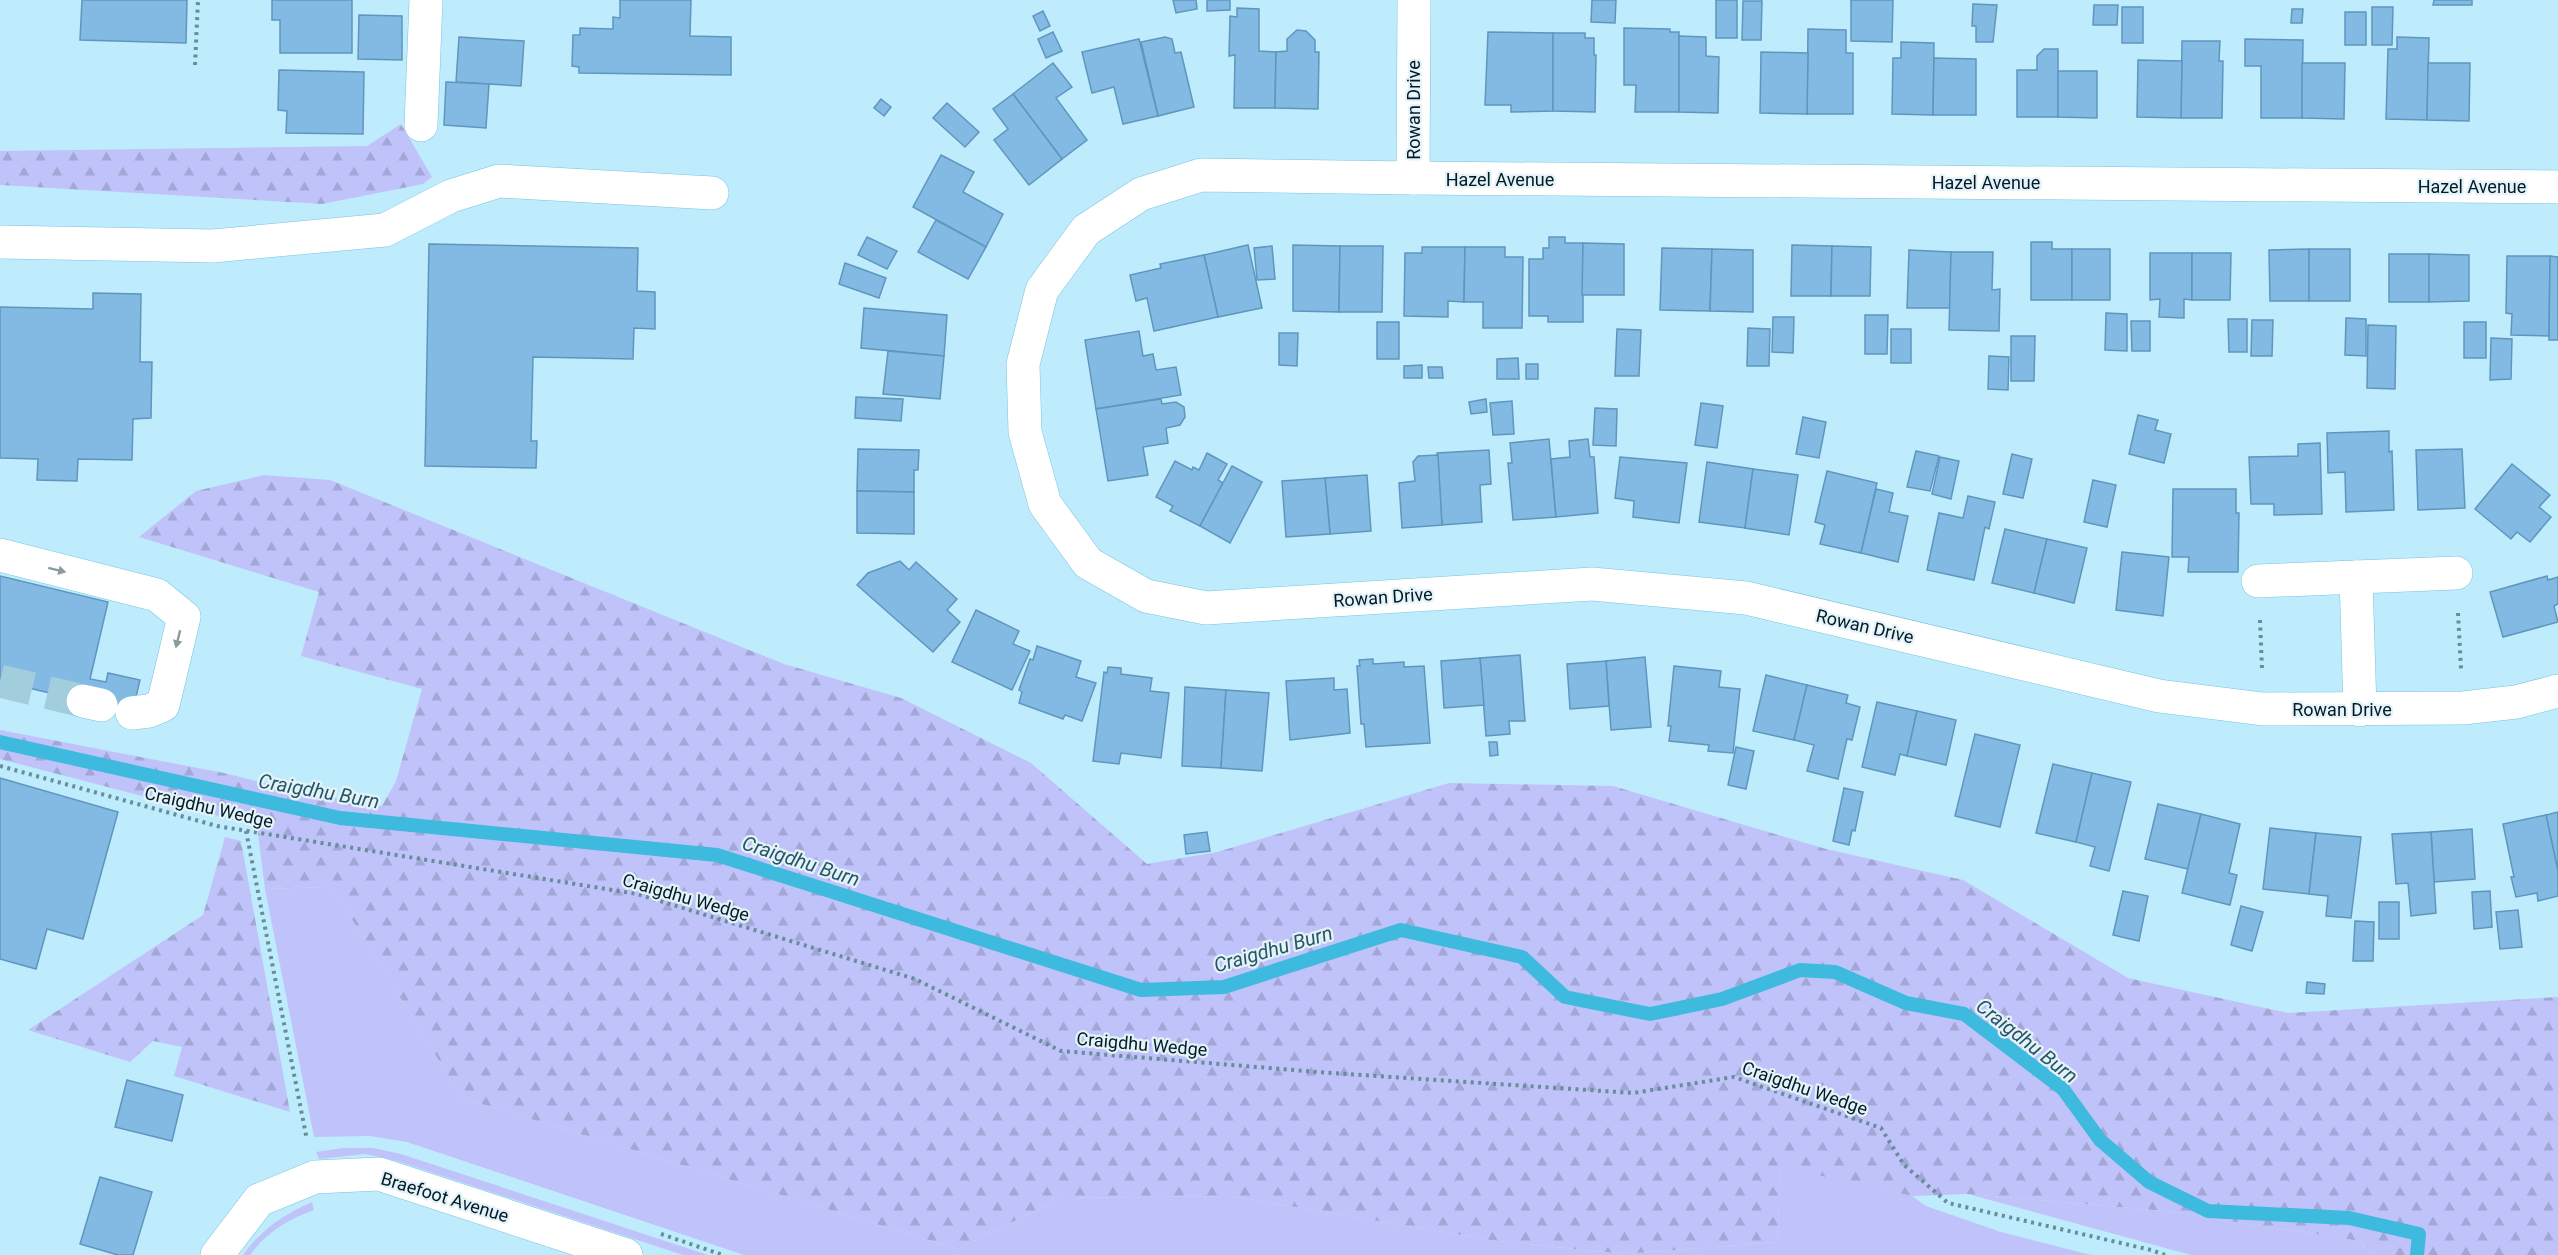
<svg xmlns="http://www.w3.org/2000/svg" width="2558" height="1255" viewBox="0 0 2558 1255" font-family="Roboto,sans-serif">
  <defs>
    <pattern id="forest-firs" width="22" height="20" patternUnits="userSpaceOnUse" patternTransform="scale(1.5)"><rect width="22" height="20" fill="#bfc3f9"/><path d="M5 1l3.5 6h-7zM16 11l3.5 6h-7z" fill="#a2a7d5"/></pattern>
  </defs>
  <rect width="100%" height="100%" fill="#bfecfc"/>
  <!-- grass -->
  <g fill="#bfc3f9">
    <polygon points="332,887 462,1098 958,1249 1061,1198 1230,1196 1497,1241 1625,1254 1777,1242 1781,1166 1912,1196 1926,1206 2001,1232 2091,1255 744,1255 407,1142 370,1136 314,1137 265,889"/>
    <polygon points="343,1148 373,1148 401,1154 708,1255 683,1255 397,1161 365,1154 319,1159 316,1152"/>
    <polygon points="1968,1194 2165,1211 2360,1241 2375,1255 2191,1255"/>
    <path d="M312,1202L314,1210C287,1220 267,1232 250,1255H243C261,1230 284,1214 312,1202Z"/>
  </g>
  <!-- forest -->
  <g fill="url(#forest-firs)">
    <polygon points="401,124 432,177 423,184 322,204 0,185 0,151 367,146"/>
    <polygon points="264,475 330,480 784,664 901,698 1031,763 1147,864 1217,852 1449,783 1613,786 1826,849 1963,880 2128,978 2288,1013 2558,997 2558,1255 2375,1255 2360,1241 2165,1211 1968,1194 1912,1196 1781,1167 1777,1242 1625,1254 1497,1241 1230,1196 1061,1198 958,1249 462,1098 332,887 265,889 257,826 0,759 0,730 224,773 305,793 382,806 396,781 422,689 301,656 319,592 139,537 196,491"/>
    <polygon points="225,837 241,841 290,1112 174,1076 182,1047 153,1041 130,1062 28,1030 203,915"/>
  </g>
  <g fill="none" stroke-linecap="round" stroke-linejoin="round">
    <!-- stream -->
    <polyline stroke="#3ebadf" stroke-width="14" points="0,742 340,818 717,855 1141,990 1224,987 1401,930 1522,957 1565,997 1650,1014 1722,999 1800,970 1835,972 1906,1003 1964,1014 2063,1089 2100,1140 2149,1182 2208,1211 2349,1218 2419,1234 2417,1255"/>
  </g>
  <!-- building -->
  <g fill="#82bae4" stroke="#5e96be" stroke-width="1.5">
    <polygon points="82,0 187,0 186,43 80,40"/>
    <polygon points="272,0 352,0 352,53 280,53 280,20 272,20"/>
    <polygon points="620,0 691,0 690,36 731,37 731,75 579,73 579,67 572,66 573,35 580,35 580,28 613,29 613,17 620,18"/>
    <polygon points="1173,0 1196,0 1197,9 1176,13"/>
    <polygon points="1207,0 1230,0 1230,10 1207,11"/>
    <polygon points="1592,0 1616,0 1615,23 1591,22"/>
    <rect x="1716" y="0" width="21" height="38"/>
    <polygon points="1851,0 1893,0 1892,42 1851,41"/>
    <polygon points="2434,0 2472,0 2472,5 2433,5"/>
    <polygon points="1743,1 1762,1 1761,40 1742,40"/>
    <polygon points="1973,4 1997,5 1993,42 1976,42 1976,26 1972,26"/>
    <polygon points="2094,5 2118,5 2117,25 2093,25"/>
    <rect x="2122" y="7" width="21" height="36"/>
    <polygon points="2372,7 2393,7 2392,45 2372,45"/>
    <polygon points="1237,8 1259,9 1259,51 1276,52 1275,108 1234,108 1235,55 1229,56 1230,16 1237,17"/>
    <polygon points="2292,9 2303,9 2302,23 2291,23"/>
    <polygon points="1043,11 1050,26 1040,31 1033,16"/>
    <rect x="2345" y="12" width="21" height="33"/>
    <polygon points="359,15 402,16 402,60 358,59"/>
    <polygon points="1624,28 1670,29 1670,32 1679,32 1679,112 1635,112 1636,85 1624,85"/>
    <polygon points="1808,29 1846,30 1846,53 1853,53 1853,114 1807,114"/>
    <polygon points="1297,30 1306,31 1315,40 1315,52 1319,52 1318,109 1275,108 1276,52 1287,51 1287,39"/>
    <polygon points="1053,32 1062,51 1046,58 1038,39"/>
    <polygon points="1488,32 1553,33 1553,111 1511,112 1511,105 1485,105"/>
    <polygon points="1553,33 1585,33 1585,38 1594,38 1594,55 1596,55 1595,112 1553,111"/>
    <polygon points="1679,36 1706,37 1706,56 1719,57 1718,113 1679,112"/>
    <polygon points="459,37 524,41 521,86 456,82"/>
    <polygon points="1165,37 1172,39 1175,53 1181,52 1194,107 1158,116 1141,42"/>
    <polygon points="2397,37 2429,38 2427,120 2386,119 2388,49 2397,49"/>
    <polygon points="1139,39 1158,116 1123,124 1114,87 1092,93 1082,52"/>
    <polygon points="2245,39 2303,40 2302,118 2261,118 2261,66 2245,66"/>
    <polygon points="2182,41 2220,41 2219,61 2223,61 2222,118 2181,118"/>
    <polygon points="1901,42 1934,43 1933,115 1892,114 1893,58 1901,58"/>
    <polygon points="2044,49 2058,49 2058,117 2017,117 2017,70 2037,70 2037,56"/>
    <polygon points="1761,52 1808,53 1807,114 1760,113"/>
    <polygon points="1934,58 1976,59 1976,115 1933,115"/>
    <polygon points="2138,60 2182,61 2181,118 2137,117"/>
    <polygon points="1053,63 1072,87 1056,98 1087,140 1062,159 1013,94"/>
    <polygon points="2302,63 2345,63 2344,119 2302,118"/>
    <polygon points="2428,63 2470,63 2469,121 2427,120"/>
    <polygon points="279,70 364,72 363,134 286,133 287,111 278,110"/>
    <polygon points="2058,71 2097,71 2097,118 2058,117"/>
    <polygon points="446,82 489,84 486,128 444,125"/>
    <polygon points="1013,94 1062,159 1029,185 994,140 1008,129 993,109"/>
    <polygon points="881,99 891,107 884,116 874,108"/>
    <polygon points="947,103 979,132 965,147 933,118"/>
    <polygon points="941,155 974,172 963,192 1003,214 986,247 913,207"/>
    <polygon points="936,220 986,247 968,279 918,252"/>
    <polygon points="867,237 897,251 887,269 858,255"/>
    <polygon points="1549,237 1565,237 1565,243 1583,243 1583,322 1548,322 1548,316 1529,316 1529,259 1543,259 1543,248 1549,248"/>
    <polygon points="2031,242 2052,242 2052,249 2072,249 2072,300 2031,300"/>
    <polygon points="1583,243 1624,244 1624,295 1582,295"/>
    <polygon points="429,244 638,248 637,291 655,292 655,329 634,328 633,359 533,357 531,441 537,441 536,468 425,466"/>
    <polygon points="1248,245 1262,308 1218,317 1204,255"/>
    <polygon points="1293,245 1340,246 1339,312 1293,311"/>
    <polygon points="1792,245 1832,246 1831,296 1791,296"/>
    <polygon points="1272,246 1275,279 1257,280 1254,248"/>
    <polygon points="1340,246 1383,246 1382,312 1339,312"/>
    <polygon points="1832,246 1871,247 1870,296 1831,296"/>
    <polygon points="1422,247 1465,247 1464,302 1448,301 1448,317 1404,316 1405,253 1422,253"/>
    <polygon points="1465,247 1505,247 1505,257 1523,257 1522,328 1483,328 1483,302 1464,302"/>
    <polygon points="1662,248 1712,249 1710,311 1660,310"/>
    <polygon points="1712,249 1753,250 1753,312 1710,311"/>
    <rect x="2072" y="249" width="38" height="51"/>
    <polygon points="2309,249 2309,301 2270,301 2269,250"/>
    <rect x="2309" y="249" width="41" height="52"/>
    <polygon points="1909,250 1951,252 1950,308 1907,308"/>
    <polygon points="1951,252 1993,252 1992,290 2000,289 1999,331 1949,330"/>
    <polygon points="2150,253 2192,253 2192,300 2184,299 2184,318 2159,317 2160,299 2150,300"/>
    <polygon points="2192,253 2231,253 2230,300 2192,300"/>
    <rect x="2389" y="254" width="40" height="48"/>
    <polygon points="2429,254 2469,255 2469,301 2429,302"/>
    <polygon points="1204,255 1218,317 1154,331 1147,298 1136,301 1130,275 1161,268 1160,264"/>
    <polygon points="2507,256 2550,256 2549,336 2511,335 2512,314 2506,313"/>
    <polygon points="2550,256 2558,257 2558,340 2549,340"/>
    <polygon points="845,263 886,278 879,298 839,284"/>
    <polygon points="93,293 141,294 140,362 152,362 151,418 133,419 132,460 78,459 77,481 37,480 38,459 0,458 0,307 93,309"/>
    <polygon points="864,308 947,315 944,356 861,348"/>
    <polygon points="2106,313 2127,314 2127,351 2105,350"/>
    <polygon points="1865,315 1888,315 1887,354 1865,354"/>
    <polygon points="1773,317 1794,317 1793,353 1772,352"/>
    <polygon points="2346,318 2366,319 2366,356 2345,355"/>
    <polygon points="2228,319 2247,319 2247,352 2229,352"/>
    <polygon points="2252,320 2273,320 2272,356 2251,356"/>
    <polygon points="2131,321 2150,321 2150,351 2132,351"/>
    <rect x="1377" y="322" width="22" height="37"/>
    <rect x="2464" y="322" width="22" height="36"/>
    <polygon points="2368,325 2396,326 2395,389 2367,388"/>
    <polygon points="1748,328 1770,329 1769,366 1747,366"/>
    <polygon points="1617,329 1641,330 1639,376 1615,376"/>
    <rect x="1891" y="329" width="20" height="34"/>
    <polygon points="1139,331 1143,356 1153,354 1156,370 1176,367 1181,395 1096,409 1085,340"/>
    <polygon points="1279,333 1298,333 1297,366 1279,365"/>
    <polygon points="2011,336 2035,336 2034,381 2011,381"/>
    <polygon points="2491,338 2512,339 2511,379 2490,380"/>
    <polygon points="888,351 944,356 940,399 883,394"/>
    <polygon points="1989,356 2009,357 2008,390 1988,389"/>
    <polygon points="1518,358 1519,379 1497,379 1497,359"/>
    <rect x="1526" y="364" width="12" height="15"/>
    <polygon points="1422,365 1422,378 1404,378 1404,366"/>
    <polygon points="1428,367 1442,367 1443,378 1429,378"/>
    <polygon points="856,397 903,399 901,421 855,418"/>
    <polygon points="1161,399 1162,404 1176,402 1184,407 1185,417 1180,425 1166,428 1168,443 1143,447 1148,475 1108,481 1096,409"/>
    <polygon points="1486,399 1487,412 1471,414 1469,402"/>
    <polygon points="1512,401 1514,434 1493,435 1490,403"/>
    <polygon points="1701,403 1723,406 1717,448 1695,445"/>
    <polygon points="1595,408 1617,409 1616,446 1593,445"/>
    <polygon points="2138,415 2158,420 2155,430 2171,434 2164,463 2129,454"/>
    <polygon points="1803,417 1826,422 1819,458 1796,454"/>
    <polygon points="2389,431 2389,452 2392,451 2394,510 2346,512 2345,472 2328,473 2327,433"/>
    <polygon points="1549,439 1556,517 1513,520 1508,463 1512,463 1510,443"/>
    <polygon points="1588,439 1590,457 1594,457 1598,513 1556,517 1551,459 1570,457 1569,441"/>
    <polygon points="2320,443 2322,514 2274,515 2274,504 2251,504 2249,457 2298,456 2298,444"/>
    <polygon points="858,449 919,450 918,470 914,470 914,492 857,491"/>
    <polygon points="2462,449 2465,508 2418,510 2416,450"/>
    <polygon points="1489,450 1491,484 1480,485 1482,522 1442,525 1437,453"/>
    <polygon points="1916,451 1939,456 1930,491 1907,487"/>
    <polygon points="1207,453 1227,464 1218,480 1223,483 1200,526 1170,511 1173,506 1156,497 1175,461 1192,470 1193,467 1199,470"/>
    <polygon points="2012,454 2032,459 2023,498 2003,494"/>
    <polygon points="1438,455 1442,525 1402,528 1399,483 1415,481 1413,462 1418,456"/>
    <polygon points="1620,457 1687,463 1679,523 1633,517 1634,501 1615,498"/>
    <polygon points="1940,457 1959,461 1951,499 1932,494"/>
    <polygon points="1707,462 1753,469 1745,528 1699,522"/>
    <polygon points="2512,464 2550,495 2539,507 2551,517 2530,542 2517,532 2511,539 2475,509"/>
    <polygon points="1232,466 1262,482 1230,543 1200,526"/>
    <polygon points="1753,469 1798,475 1789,535 1745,528"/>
    <polygon points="1827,471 1877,483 1861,553 1820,544 1825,525 1815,522"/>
    <polygon points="1367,475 1371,531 1330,534 1325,478"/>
    <polygon points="1325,478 1330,534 1286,537 1282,481"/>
    <polygon points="2093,480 2116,485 2107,527 2084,522"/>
    <polygon points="1876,489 1893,493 1889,512 1908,516 1898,562 1861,553"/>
    <polygon points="2173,489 2236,489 2236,513 2239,513 2238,572 2188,572 2189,557 2172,557"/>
    <polygon points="857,491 914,492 914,534 857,533"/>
    <polygon points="1968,496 1995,502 1989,529 1985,527 1974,580 1927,570 1939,513 1963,518"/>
    <polygon points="2005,529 2047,539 2034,593 1992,583"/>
    <polygon points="2047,539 2087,548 2074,603 2034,593"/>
    <polygon points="2122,552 2169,557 2163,616 2116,610"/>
    <polygon points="900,561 909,570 916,562 957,599 947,610 960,622 933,652 857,585 868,573"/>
    <polygon points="0,576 108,602 90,679 106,682 108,673 140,680 132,713 0,681"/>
    <polygon points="2547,576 2548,580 2558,577 2558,604 2554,606 2558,622 2503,637 2490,592"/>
    <polygon points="976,610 1019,631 1013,644 1030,651 1012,690 952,662"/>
    <polygon points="1037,646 1081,661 1076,677 1096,683 1082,721 1065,715 1063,719 1019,703 1022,692 1019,690 1030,659 1033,660"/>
    <polygon points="1520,655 1525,721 1509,721 1510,734 1486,736 1480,658"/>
    <polygon points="1645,657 1651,727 1611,730 1606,661"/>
    <polygon points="1480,658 1484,705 1444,708 1441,661"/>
    <polygon points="1373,659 1373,664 1404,662 1404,667 1424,666 1430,743 1366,747 1364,724 1361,724 1357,666 1360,666 1359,660"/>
    <polygon points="1606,661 1609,706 1570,709 1567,664"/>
    <polygon points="1674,666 1721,671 1719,687 1740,689 1733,753 1708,751 1709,745 1669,741 1671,726 1668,726"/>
    <polygon points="1108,667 1121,668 1121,674 1152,678 1150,691 1169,693 1161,758 1121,753 1119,764 1093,761 1104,672 1107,673"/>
    <polygon points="1766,675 1807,685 1794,740 1753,731"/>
    <polygon points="1334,678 1334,690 1347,689 1350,733 1290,740 1286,681"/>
    <polygon points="1807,685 1848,695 1846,703 1860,707 1852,740 1847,739 1838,779 1807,771 1814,745 1794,740"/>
    <polygon points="1185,687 1226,690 1221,768 1182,766"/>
    <polygon points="1226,690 1269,693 1262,771 1221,768"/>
    <polygon points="1877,702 1917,711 1907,756 1900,754 1895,775 1862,767"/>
    <polygon points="1917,711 1956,720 1946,765 1907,756"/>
    <polygon points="1975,734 2020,745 2000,827 1955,816"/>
    <polygon points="1489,742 1497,742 1498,755 1490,756"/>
    <polygon points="1736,747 1754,751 1746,789 1728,785"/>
    <polygon points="2053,764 2092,773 2076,842 2036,833"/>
    <polygon points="2092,773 2131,782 2109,871 2090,866 2095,847 2076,842"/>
    <polygon points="0,778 118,812 83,939 47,929 36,969 0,959"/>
    <polygon points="1844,788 1863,792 1855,831 1852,830 1849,845 1833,841"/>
    <polygon points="2158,804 2201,814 2188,869 2145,859"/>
    <polygon points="2558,812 2558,871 2546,815"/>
    <polygon points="2201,814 2240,824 2229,873 2237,875 2230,905 2182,893"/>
    <polygon points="2546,815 2558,871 2558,896 2538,901 2537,893 2516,897 2511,877 2514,877 2503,824"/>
    <polygon points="2270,828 2316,833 2309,894 2263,889"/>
    <polygon points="2472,829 2475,879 2434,882 2431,832"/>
    <polygon points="1207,832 1210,851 1186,854 1184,835"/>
    <polygon points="2431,832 2436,913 2411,916 2408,883 2396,884 2392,834"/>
    <polygon points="2316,833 2361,837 2351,918 2326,916 2328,896 2309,894"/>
    <polygon points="2123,891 2148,896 2139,941 2113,935"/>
    <polygon points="2490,891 2492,927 2474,929 2472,892"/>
    <rect x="2379" y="902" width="20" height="37"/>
    <polygon points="2241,906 2263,912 2252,951 2231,945"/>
    <polygon points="2518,910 2522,947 2500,949 2496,912"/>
    <polygon points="2355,921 2374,922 2373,961 2353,961"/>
    <polygon points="2307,982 2325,984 2324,994 2306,993"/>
    <polygon points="127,1080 183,1095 172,1141 115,1127"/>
    <polygon points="100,1177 152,1192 133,1255 118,1255 80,1244"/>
  </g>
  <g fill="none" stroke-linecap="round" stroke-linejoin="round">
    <!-- minor-tunnel -->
    <polyline stroke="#a2cddc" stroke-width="33" stroke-dasharray="33 16" stroke-linecap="butt" points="0,681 83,701"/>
    <defs>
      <g id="minor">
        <polyline points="1414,0 1413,178 1201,175 1141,194 1086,230 1042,290 1023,364 1025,432 1045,504 1088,563 1146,596 1206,608 1592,584 1746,598 2159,696 2263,709 2463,708 2516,702 2558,691"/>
        <polyline points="421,125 426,0"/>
        <polyline points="1413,178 2558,187"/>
        <polyline points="0,242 213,246 385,230 451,196 499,181 712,193"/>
        <polyline points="0,555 157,595 184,617 163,705 149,711 132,713"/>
        <polyline points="2356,577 2360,710"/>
        <polyline points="2258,581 2456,573"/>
        <polyline points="83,701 101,705"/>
        <polyline points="217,1255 259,1200 315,1177 379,1174 626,1255"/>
      </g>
    </defs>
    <!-- minor casing -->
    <use href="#minor" stroke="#77c4de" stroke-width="34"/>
    <!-- path -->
    <g stroke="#678c9a" stroke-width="4" stroke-dasharray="3 4.5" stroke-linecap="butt">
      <polyline points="195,65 198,0"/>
      <polyline points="2458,613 2461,669"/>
      <polyline points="2260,620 2262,669"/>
      <polyline points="0,766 217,826 637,894 915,979 1061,1051 1318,1072 1633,1093 1734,1077 1881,1128 1904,1165 1948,1203 2151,1250 2165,1255"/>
      <polyline points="246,831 307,1140"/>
      <polyline points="661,1234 723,1255"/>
    </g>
    <!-- minor -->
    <use href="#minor" stroke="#fff" stroke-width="33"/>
  </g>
  <!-- one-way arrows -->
  <defs><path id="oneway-solid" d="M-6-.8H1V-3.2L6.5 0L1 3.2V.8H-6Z" transform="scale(1.5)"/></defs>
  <g fill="#8c999d">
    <use href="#oneway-solid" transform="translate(57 570) rotate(14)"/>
    <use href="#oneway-solid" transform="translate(178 639) rotate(104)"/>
  </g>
  <g text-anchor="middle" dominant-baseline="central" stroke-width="4.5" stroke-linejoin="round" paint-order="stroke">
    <!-- street labels -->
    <g font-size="18" fill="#001c26" stroke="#e5f3f9">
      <text transform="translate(1413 110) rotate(-90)">Rowan Drive</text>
      <text x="1500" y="179">Hazel Avenue</text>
      <text x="1986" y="182">Hazel Avenue</text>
      <text x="2472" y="186">Hazel Avenue</text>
      <text transform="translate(1383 597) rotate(-4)">Rowan Drive</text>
      <text transform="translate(1865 626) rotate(13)">Rowan Drive</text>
      <text x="2342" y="709">Rowan Drive</text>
      <text transform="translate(209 807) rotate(13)">Craigdhu Wedge</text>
      <text transform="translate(686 897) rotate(16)">Craigdhu Wedge</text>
      <text transform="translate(1142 1044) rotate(5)">Craigdhu Wedge</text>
      <text transform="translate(1805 1088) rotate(19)">Craigdhu Wedge</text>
      <text transform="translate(445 1197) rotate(17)">Braefoot Avenue</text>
    </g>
    <!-- water labels -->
    <g font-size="20" font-style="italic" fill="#255767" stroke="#e5f3f9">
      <text transform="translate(319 791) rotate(10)">Craigdhu Burn</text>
      <text transform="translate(801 861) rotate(18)">Craigdhu Burn</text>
      <text transform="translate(1273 949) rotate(-16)">Craigdhu Burn</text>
      <text transform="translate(2027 1041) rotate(38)">Craigdhu Burn</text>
    </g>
  </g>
</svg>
